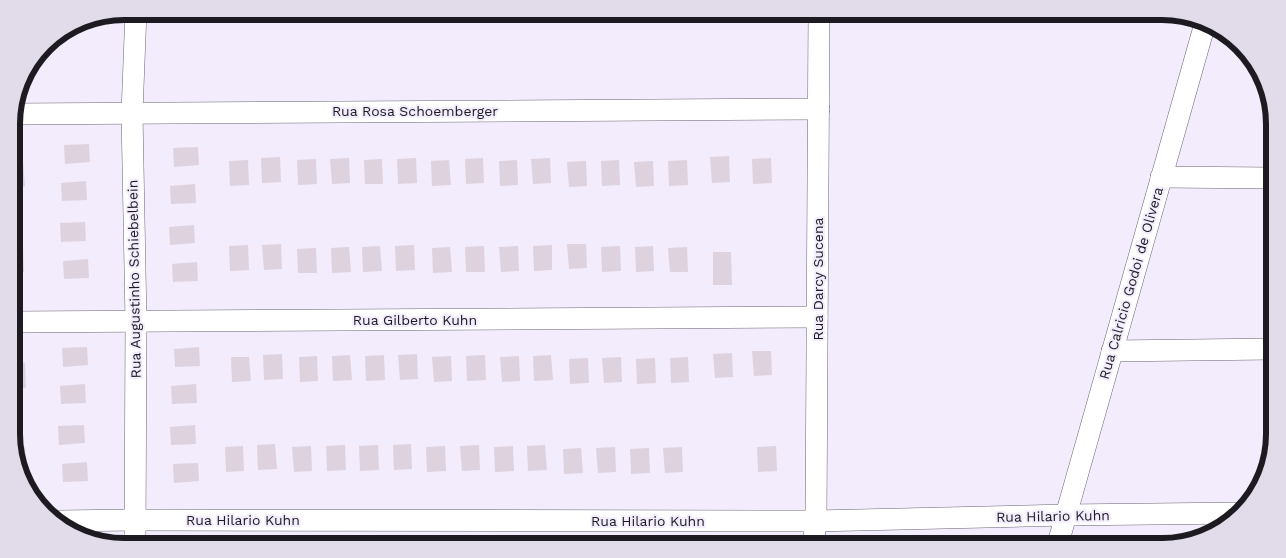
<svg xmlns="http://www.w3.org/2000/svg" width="1286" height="558" viewBox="0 0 1286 558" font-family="'Work Sans',sans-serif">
  <rect width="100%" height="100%" fill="#f2ecfc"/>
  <!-- building -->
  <g fill="#ded2df">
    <polygon points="89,144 90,162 65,164 64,145"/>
    <polygon points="198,147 199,165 174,167 173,148"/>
    <polygon points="729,156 730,182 712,183 710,157"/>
    <polygon points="280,157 281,182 262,183 261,158"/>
    <polygon points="349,158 350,183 332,184 330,159"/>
    <polygon points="416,158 417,183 398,184 397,159"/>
    <polygon points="483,158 484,183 466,184 465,159"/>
    <polygon points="550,158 551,183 533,184 531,159"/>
    <polygon points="771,158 772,183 753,184 752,159"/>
    <polygon points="316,159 317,184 298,185 297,160"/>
    <polygon points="382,159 383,184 365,184 364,160"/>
    <polygon points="248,160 249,185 230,186 229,161"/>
    <polygon points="449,160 451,185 432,186 431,161"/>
    <polygon points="517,160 518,185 500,186 499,161"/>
    <polygon points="619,160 620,185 602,186 601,161"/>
    <polygon points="687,160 688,185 669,186 668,161"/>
    <polygon points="23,161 25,186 12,186 12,162"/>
    <polygon points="586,161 587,186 569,187 567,162"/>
    <polygon points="653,161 654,186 636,187 634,162"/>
    <polygon points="86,181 87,200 62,201 61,183"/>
    <polygon points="195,184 196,203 171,204 170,186"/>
    <polygon points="85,222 86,241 61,242 60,223"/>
    <polygon points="194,225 195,243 170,245 169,227"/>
    <polygon points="281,244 282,269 264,270 262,245"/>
    <polygon points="567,244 586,244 587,268 569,269"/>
    <polygon points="248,245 249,270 230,271 229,246"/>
    <polygon points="414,245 415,270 396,271 395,246"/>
    <polygon points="552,245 552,270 534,271 533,246"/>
    <polygon points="380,246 382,271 363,272 362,247"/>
    <polygon points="484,246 485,272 466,272 465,247"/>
    <polygon points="518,246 519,271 501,272 499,247"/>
    <polygon points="620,246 621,271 602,272 601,247"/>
    <polygon points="653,246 654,271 636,272 635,247"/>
    <polygon points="23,247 24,272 12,273 12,248"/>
    <polygon points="349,247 351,272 332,273 331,248"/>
    <polygon points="450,247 452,272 433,273 432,248"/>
    <polygon points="687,247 688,272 670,272 668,248"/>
    <polygon points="316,248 317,273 298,273 297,249"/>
    <polygon points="713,252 731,252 732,285 713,285"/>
    <polygon points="88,259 89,278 64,279 63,261"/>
    <polygon points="197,262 198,281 173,282 172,264"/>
    <polygon points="87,347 88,365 63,367 62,348"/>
    <polygon points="199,347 200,366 175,367 174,349"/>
    <polygon points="752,351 771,351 772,375 754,376"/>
    <polygon points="732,353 733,377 715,378 713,354"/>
    <polygon points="282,354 283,379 264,380 263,355"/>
    <polygon points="417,354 418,379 400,380 398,355"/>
    <polygon points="350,355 352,380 333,381 332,356"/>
    <polygon points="384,355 385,380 366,381 365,356"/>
    <polygon points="485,355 486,380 467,381 466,356"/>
    <polygon points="551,355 553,380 534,381 533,356"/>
    <polygon points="317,356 318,381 300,382 299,357"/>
    <polygon points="451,356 452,381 434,382 432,357"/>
    <polygon points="519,356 520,381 502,382 500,357"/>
    <polygon points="231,357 249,357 251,381 232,382"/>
    <polygon points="621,357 622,382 604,383 602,358"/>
    <polygon points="688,357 689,382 671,383 670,358"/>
    <polygon points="588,358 589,383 570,384 569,359"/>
    <polygon points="655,358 656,383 637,384 636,359"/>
    <polygon points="25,363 26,388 12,389 12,364"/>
    <polygon points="85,384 86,403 61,404 60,386"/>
    <polygon points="196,384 197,403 172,404 171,386"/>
    <polygon points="84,425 85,443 59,445 58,426"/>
    <polygon points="195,425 196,444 171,445 170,427"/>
    <polygon points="275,444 277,469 258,470 257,445"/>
    <polygon points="411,444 412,469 394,470 393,445"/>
    <polygon points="345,445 346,470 327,471 326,446"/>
    <polygon points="378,445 379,470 360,471 359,446"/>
    <polygon points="479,445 480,470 462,471 460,446"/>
    <polygon points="545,445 547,470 528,471 527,446"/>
    <polygon points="243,446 244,471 226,472 225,447"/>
    <polygon points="311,446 312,471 294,472 292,447"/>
    <polygon points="445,446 446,471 427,472 426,447"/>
    <polygon points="513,446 514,471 495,472 494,447"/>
    <polygon points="776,446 777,471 758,472 757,447"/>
    <polygon points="25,447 27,472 22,472 12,448"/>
    <polygon points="615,447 616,472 598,473 596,448"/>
    <polygon points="682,447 683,472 665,473 663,448"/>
    <polygon points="581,448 583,473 564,474 563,449"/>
    <polygon points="649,448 650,473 631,474 630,449"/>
    <polygon points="87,462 88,481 63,482 62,464"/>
    <polygon points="198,463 199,481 174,483 173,464"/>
  </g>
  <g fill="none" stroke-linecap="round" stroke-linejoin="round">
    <defs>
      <g id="street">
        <polyline points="12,114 819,109"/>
        <polyline points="1161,177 1274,178"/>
        <polyline points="12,322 817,317"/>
        <polyline points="1112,351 1274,349"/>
        <polyline points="58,521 135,520 816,521 1065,515 1239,513"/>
        <polyline points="135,547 136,322 132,113 136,11"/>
        <polyline points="813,547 816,521 819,11"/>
        <polyline points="1057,547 1206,20"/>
      </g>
    </defs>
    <!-- street casing -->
    <use href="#street" stroke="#6a6573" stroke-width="22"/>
    <!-- street -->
    <use href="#street" stroke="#fff" stroke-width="21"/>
  </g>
  <g text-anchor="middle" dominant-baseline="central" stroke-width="4" stroke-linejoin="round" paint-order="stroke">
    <!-- street labels -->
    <g font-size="14" fill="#1d1b21" stroke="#f2ecfc">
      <text x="415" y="111">Rua Rosa Schoemberger</text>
      <text transform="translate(134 279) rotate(-91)">Rua Augustinho Schiebelbein</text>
      <text transform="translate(818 279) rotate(-90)">Rua Darcy Sucena</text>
      <text transform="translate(1131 283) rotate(-74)">Rua Calricio Godoi de Olivera</text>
      <text x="415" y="320">Rua Gilberto Kuhn</text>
      <text transform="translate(1053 516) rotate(-1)">Rua Hilario Kuhn</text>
      <text x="243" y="520">Rua Hilario Kuhn</text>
      <text x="648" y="521">Rua Hilario Kuhn</text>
    </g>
  </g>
  <!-- crop -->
  <path d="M0 0H1286V558H0ZM124 20H1162A104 104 0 0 1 1266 124V434A104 104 0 0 1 1162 538H124A104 104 0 0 1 20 434V124A104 104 0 0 1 124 20Z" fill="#e1dbea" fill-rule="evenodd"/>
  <path fill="none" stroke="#1d1b21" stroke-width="6" d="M124 20H1162A104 104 0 0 1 1266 124V434A104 104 0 0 1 1162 538H124A104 104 0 0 1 20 434V124A104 104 0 0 1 124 20Z"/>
</svg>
